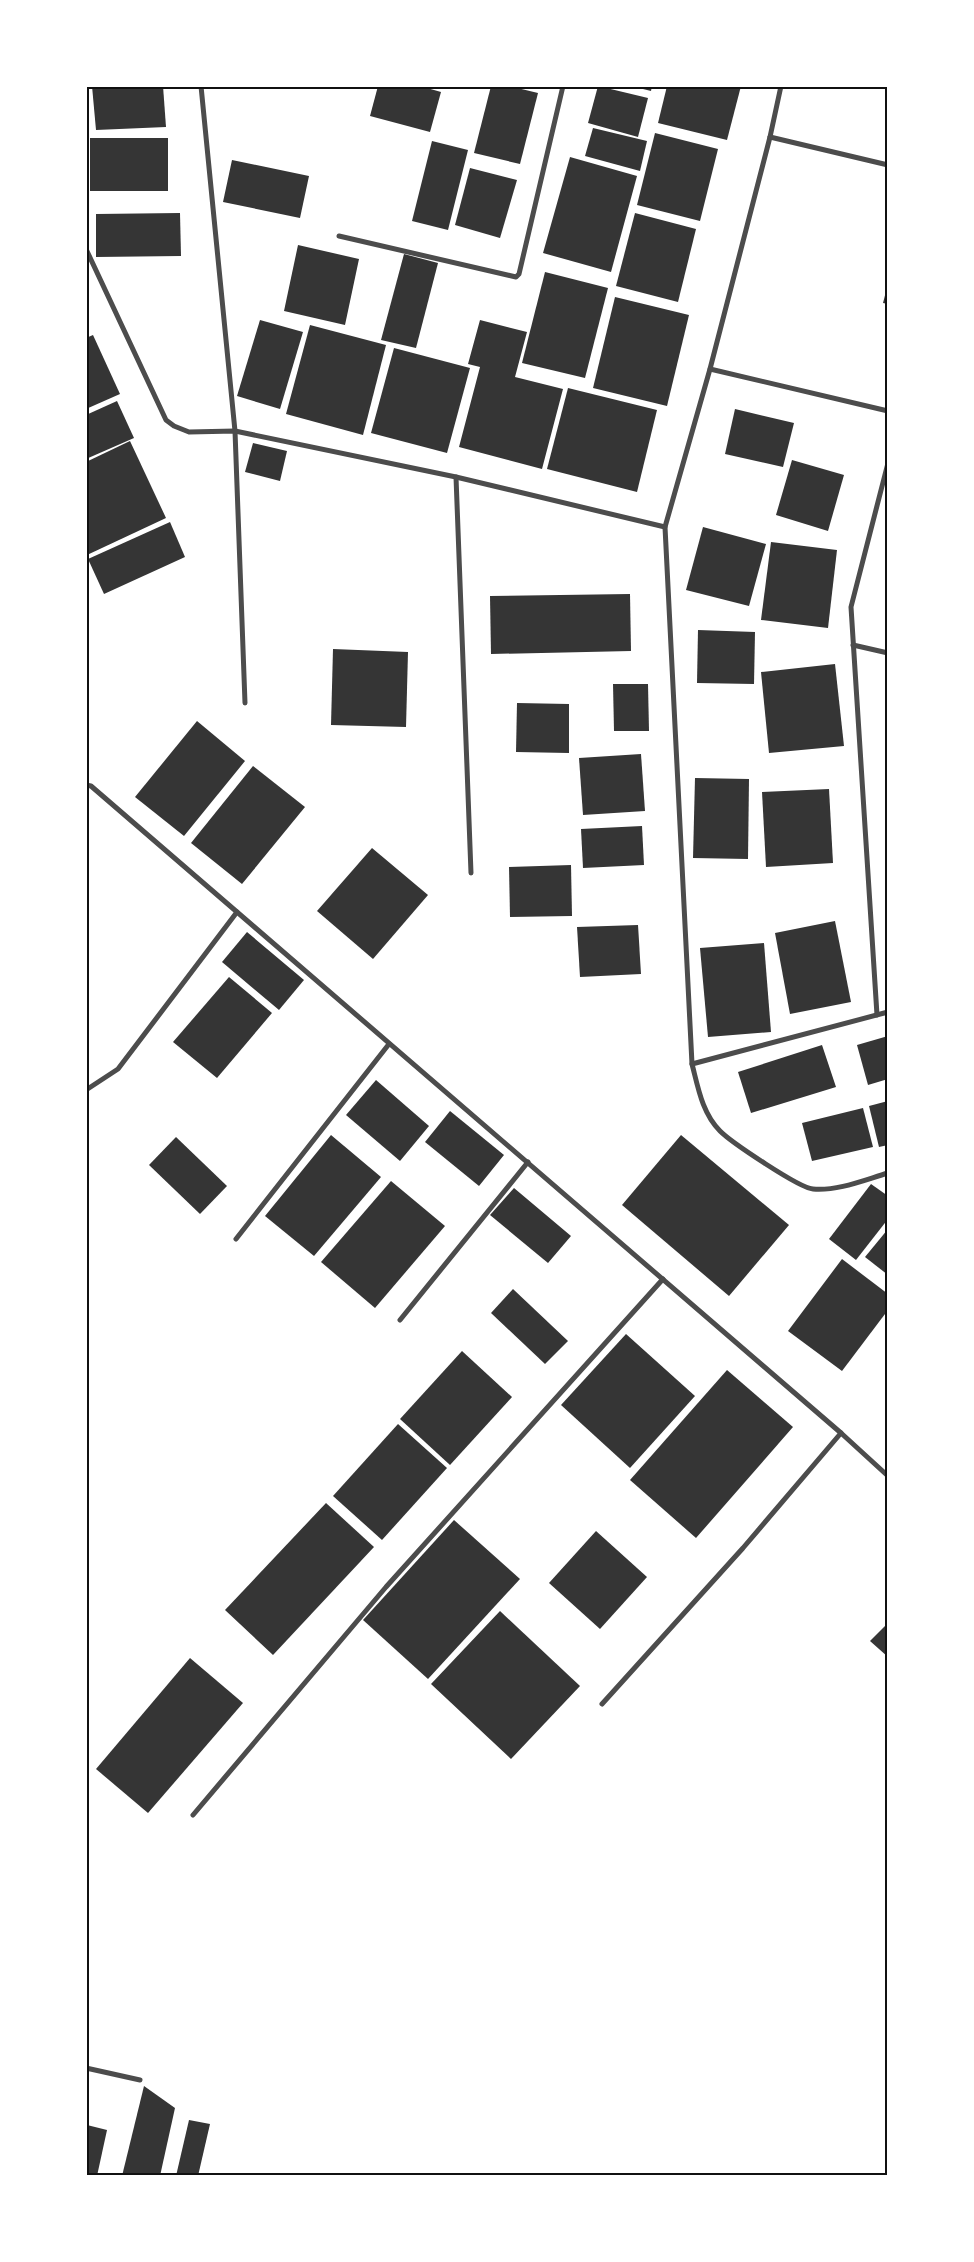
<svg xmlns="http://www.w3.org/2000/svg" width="974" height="2262" viewBox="0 0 974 2262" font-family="'Fira Sans Condensed',sans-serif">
  <rect width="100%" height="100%" fill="#fff"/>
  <!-- building -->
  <g fill="#353535">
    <polygon points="92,86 163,86 166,127 96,130"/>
    <polygon points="378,86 420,86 441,92 430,132 370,116"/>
    <polygon points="491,86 509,86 538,93 520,164 474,153"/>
    <polygon points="598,86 648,98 638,137 588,123"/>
    <polygon points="631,86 652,86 651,91"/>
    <polygon points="667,86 741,86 727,140 658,123"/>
    <polygon points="593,128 647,141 640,171 585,156"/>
    <polygon points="655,133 718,149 700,221 637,205"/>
    <rect x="90" y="138" width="78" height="53"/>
    <polygon points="432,141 468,150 448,230 412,221"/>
    <polygon points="570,157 637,176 611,272 543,253"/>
    <polygon points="232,160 309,176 300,218 223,202"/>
    <polygon points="470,168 517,180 500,238 455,225"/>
    <polygon points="180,213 181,256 96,257 96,214"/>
    <polygon points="635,213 696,229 678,302 616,286"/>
    <polygon points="298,245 359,259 345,325 284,311"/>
    <polygon points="404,254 438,263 416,348 381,340"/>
    <polygon points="545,272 608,288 585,378 522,363"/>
    <polygon points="888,284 888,304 883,303"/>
    <polygon points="615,297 689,315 667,406 593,388"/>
    <polygon points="260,320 303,332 280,409 237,396"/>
    <polygon points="480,320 527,332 515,377 563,389 542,469 459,447 480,367 468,364"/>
    <polygon points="310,325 386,345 363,435 286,414"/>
    <polygon points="93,335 120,394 86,409 86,338"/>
    <polygon points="394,348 470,368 447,453 371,433"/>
    <polygon points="568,388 657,410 637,492 547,469"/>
    <polygon points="117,401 134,438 86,459 86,415"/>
    <polygon points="735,409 794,423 783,467 725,454"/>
    <polygon points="130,441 166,518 87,555 86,462"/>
    <polygon points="253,443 287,451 280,481 245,472"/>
    <polygon points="792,460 844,475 828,531 776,515"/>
    <polygon points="170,522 185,557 104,594 88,559"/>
    <polygon points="703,527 766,544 749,606 686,590"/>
    <polygon points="771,542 837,550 828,628 761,620"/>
    <polygon points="630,594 631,651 491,654 490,596"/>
    <polygon points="698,630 755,632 754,684 697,683"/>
    <polygon points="333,649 408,652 406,727 331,725"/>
    <polygon points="835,664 844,746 769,753 761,672"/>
    <polygon points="613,684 648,684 649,731 614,731"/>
    <polygon points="517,703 569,704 569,753 516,752"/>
    <polygon points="197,721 245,761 184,836 135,797"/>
    <polygon points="641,754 645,811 583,815 579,758"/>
    <polygon points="253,766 305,807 242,884 191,843"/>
    <polygon points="695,778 749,779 748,859 693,858"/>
    <polygon points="829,789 833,863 766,867 762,792"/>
    <polygon points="642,826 644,865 583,868 581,829"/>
    <polygon points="372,848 428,895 373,959 317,911"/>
    <polygon points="571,865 572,916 510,917 509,867"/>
    <polygon points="835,921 851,1002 790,1014 775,933"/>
    <polygon points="638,925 641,974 580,977 577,927"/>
    <polygon points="247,932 304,980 279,1010 222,962"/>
    <polygon points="764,943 771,1032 708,1037 700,948"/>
    <polygon points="229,977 272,1013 217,1078 173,1042"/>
    <polygon points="888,1036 888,1079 868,1085 857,1045"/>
    <polygon points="822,1045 836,1087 751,1113 738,1072"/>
    <polygon points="376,1080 429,1126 400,1161 346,1115"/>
    <polygon points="888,1101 888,1145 879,1147 869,1106"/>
    <polygon points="863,1108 873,1147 812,1161 802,1123"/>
    <polygon points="450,1111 504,1155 479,1186 425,1142"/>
    <polygon points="331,1135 381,1177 314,1256 265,1216"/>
    <polygon points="681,1135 789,1225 729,1296 622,1205"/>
    <polygon points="176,1137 227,1186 200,1214 149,1165"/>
    <polygon points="391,1181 445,1226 375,1308 321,1262"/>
    <polygon points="871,1184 888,1196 888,1219 856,1260 829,1239"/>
    <polygon points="514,1188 571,1236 548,1263 490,1215"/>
    <polygon points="888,1229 888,1275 865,1257"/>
    <polygon points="842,1259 888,1294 888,1310 842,1371 788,1331"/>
    <polygon points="513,1289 568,1341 545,1364 491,1313"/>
    <polygon points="626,1334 695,1396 630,1468 561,1405"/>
    <polygon points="462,1351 512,1397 450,1465 400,1419"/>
    <polygon points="727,1370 793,1427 696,1538 630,1480"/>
    <polygon points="398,1424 447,1468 382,1540 333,1496"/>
    <polygon points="326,1503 374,1547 273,1655 225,1610"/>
    <polygon points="454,1520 520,1579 428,1679 363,1620"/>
    <polygon points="596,1531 647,1577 600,1629 549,1583"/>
    <polygon points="500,1611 580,1686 511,1759 431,1684"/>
    <polygon points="888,1623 888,1657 870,1641"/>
    <polygon points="190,1658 243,1703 148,1813 96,1769"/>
    <polygon points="144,2086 175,2108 160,2176 122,2176"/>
    <polygon points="189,2120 210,2124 198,2176 176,2176"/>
    <polygon points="87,2125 107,2130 97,2176 86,2176"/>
  </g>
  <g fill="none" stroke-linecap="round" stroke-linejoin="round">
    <!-- minor -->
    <g stroke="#4c4c4c" stroke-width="5">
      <polyline points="201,86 235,431 245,703"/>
      <polyline points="770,137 888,165"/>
      <polyline points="339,236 516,277 519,274 563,86"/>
      <polyline points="86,249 166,420 174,426 189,432 235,431 456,477 665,527"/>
      <polyline points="710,369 888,411"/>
      <polyline points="456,477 471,873"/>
      <polyline points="853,645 888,653"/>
      <polyline points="86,785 91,786 841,1433 888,1476"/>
      <path d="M888,1012L692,1064C698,1087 702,1113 720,1131C731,1142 799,1188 813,1189C838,1191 864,1180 888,1173"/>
      <polyline points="877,1015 851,607 888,463"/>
      <polyline points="692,1064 665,527 710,369 770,137 781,86"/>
      <polyline points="86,1090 118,1069 237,912"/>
      <polyline points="236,1239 389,1044"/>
      <polyline points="400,1320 528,1162"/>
      <polyline points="602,1704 743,1548 841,1433"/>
      <polyline points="193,1815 386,1587 663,1279"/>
      <polyline points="86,2068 140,2080"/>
    </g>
  </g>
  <!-- border -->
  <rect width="974" height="2262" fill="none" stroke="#ffffff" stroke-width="175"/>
  <rect x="88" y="88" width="798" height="2086" fill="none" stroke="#111" stroke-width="2"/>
</svg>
